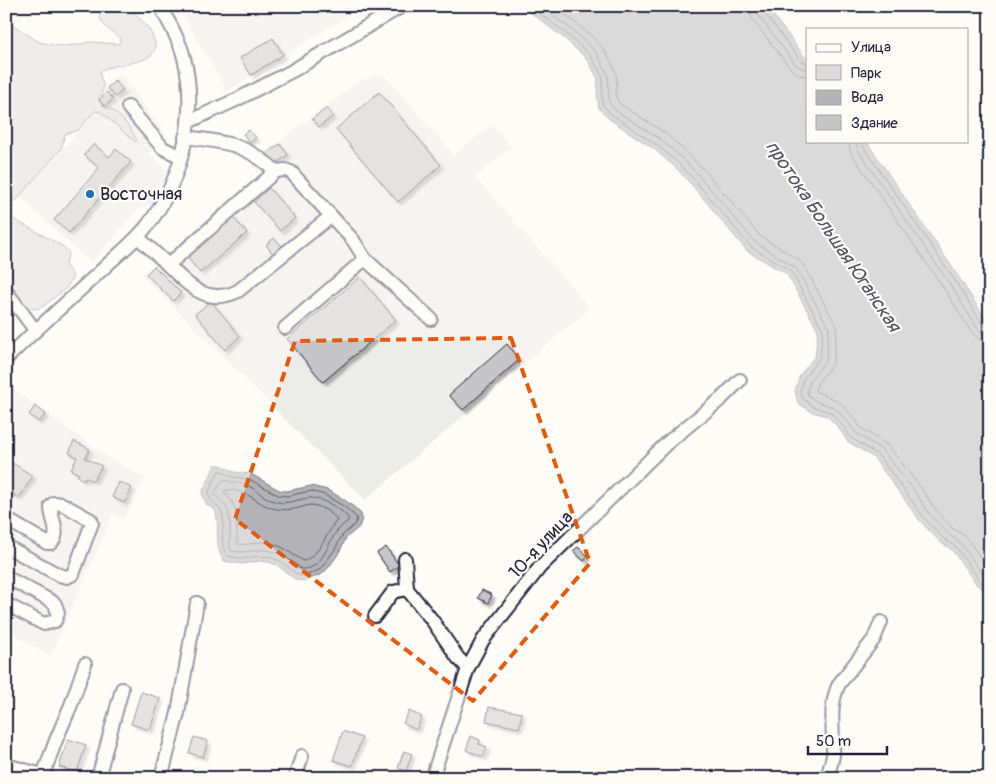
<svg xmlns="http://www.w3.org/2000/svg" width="996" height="784" viewBox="0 0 996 784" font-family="Pangolin,sans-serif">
  <defs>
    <filter id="shadow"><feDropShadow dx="3.5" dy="3.5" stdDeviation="1" flood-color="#0004"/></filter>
  </defs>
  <rect width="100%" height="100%" fill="#fdfcf7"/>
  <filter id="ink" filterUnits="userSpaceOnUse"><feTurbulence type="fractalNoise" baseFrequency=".02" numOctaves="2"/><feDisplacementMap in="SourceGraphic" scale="10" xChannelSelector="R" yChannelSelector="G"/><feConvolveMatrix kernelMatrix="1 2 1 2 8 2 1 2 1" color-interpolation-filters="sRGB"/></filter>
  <g filter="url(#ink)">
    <!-- built -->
    <g fill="#ecece9">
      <polygon points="178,6 364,6 227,91"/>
      <polygon points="120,73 166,134 149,154 168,173 151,204 139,209 91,263 20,197 100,107 95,101 113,78"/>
      <polygon points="375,75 384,75 454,155 492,125 512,147 475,177 590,308 365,500 142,275 259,174 247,159 257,147 265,152 358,82"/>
      <polygon points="6,384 110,459 145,478 124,519 113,514 50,657 6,629"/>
    </g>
    <!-- green -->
    <path fill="#dddcdb" stroke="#807f8b" d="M99,6H129C136,16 149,26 153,37C167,68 112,60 100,72C101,85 108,85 98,98C100,106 107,107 113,111C122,117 133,131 137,141L135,142L101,112L95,111L78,130L65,134L61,149L11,206L10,213L15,220L64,247L69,253L65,265L72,274V279L66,288L44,306L36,309L29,308L18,297L6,279V191H9C13,183 10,177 6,169V25L16,27L39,42L52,45L64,46L78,45L89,42L119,44L121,38C106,28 99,25 99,6Z"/>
    <!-- water -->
    <g fill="#b2b2b7" stroke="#787885">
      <polygon points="522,6 766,6 807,60 807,141 866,141 958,276 990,326 990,594 977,585 952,550 940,542 921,522 874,458 847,441 839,428 827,416 812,412 798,403 795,391 800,375 815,356 818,330 787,274 747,251 692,185 675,167 654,149 608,118 599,108 597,94 598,79 587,59 565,39"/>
      <path d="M214,465H221L234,472L251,474L279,490L287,491L311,486L327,490L342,498L355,508L361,514L362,519L359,527L346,538L339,553L328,568L322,574L305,581L296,580L277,565L268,562L259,561L242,564L224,561C213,546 221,528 215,510L207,505L202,494C205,484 212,476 214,465Z"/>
    </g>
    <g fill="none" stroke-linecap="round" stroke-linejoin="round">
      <!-- shore -->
      <g stroke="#5c5c6d" stroke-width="1">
        <polyline points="530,6 568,35 591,56 603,78 602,94 603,105 611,114 657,145 678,163 696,182 751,247 791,271 823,330 820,357 804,378 800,391 803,399 814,407 830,412 842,425 851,438 878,455 925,519 943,538 956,547 980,581 990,588"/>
        <polyline points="540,6 572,30 596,52 608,75 609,102 615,110 660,139 683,159 701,178 755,242 796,268 829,328 826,360 810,381 807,391 808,395 817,402 834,407 847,421 856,433 882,450 913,489 930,515 947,533 960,543 985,577 990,580"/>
        <path d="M553,6C577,24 607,43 616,74C619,84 612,95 620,104L665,133L687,153L706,172L760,236L796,258L803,264L837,327L833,363L817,384L815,391L838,401L853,416L861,428L887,445L919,485L936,510L952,528L966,537L990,571"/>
        <polyline points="749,6 752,19 791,69 799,75 807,76"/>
        <polyline points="756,6 758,15 796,65 801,68 807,69"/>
        <polyline points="762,6 763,11 801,61 807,63"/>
        <polyline points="848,141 851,153 943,287 972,333 980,340 990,342"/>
        <polyline points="856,141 858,150 949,283 978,329 983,333 990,334"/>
        <polyline points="862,141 863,146 954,279 983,325 990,328"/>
        <path d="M221,471L233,477L249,479L278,495L287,496L311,491L325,495L345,507L357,518L355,524L342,536L334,551L324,564L319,570L305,576L298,575L280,561L270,557L259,556L242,559L228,556C218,546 225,529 223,517C221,506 212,504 208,494L218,472Z"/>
        <path d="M224,480C232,483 239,482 247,485C257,490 266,500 278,502C289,504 298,499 309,498C320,497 345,510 349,520C345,523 341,527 337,531C327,544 322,571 301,569C288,559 276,548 259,550C247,551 244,553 231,551L230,548C229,534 233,518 225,505C222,500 217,499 214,494Z"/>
        <path d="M225,490C250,489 256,505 276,509C284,510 291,510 299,508C303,507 307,505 311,505C319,505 333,513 337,520C326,533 321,554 304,561C288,553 284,544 262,542C254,542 247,546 239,544L237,542C237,525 239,506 225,493Z"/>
      </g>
    </g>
    <!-- building -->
    <g fill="#c6c6c8" stroke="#22223b" filter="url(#shadow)">
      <polygon points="273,38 283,55 251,75 240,58"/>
      <polygon points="115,81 123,90 115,97 107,88"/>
      <polygon points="107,92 113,99 105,106 99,100"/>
      <polygon points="379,92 441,165 398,202 336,129"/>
      <polygon points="327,108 333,116 319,127 312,119"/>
      <polygon points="249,130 256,138 250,143 243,134"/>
      <polygon points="94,144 109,157 116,149 131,162 69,233 54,220 99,168 84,155"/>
      <polygon points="280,144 288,155 275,164 267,153"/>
      <polygon points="269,188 295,218 280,231 254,202"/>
      <polygon points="233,217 247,233 200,273 187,257"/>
      <polygon points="274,238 283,247 274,255 266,245"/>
      <polygon points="154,266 181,293 173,301 146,274"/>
      <polygon points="360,277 396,320 323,382 287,339"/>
      <polygon points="211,301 240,336 225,350 195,314"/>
      <polygon points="507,344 520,359 463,410 449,395"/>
      <polygon points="35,406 46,414 39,422 29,415"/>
      <polygon points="74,441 90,449 85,458 102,466 93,481 85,477 84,480 78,477 79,474 71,470 77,457 69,453"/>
      <polygon points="6,459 33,476 19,498 6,490"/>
      <polygon points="119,482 132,488 124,503 112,497"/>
      <polygon points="386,547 399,565 390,572 377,553"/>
      <polygon points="578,547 588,556 584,561 573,551"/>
      <polygon points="482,590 492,595 488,603 478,598"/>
      <polygon points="141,692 160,698 150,730 131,724"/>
      <polygon points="489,707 522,713 519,728 486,721"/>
      <polygon points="409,711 422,717 416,730 403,723"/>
      <polygon points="343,731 362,738 352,766 333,760"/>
      <polygon points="471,736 480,740 479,744 487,747 483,757 466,750"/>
      <polygon points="194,737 208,741 203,757 189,753"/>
      <polygon points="68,739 86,745 77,772 59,767"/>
      <polygon points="404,751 412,754 406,771 398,768"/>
    </g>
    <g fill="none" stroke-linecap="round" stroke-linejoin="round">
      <defs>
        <g id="minor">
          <polyline points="128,107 163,148 181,157"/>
          <polyline points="188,122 238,99 292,71 402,6"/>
          <path d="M185,137C226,142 244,143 276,171L285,170L291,172L353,240L365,259L431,319"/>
          <path d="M138,237C148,247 159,256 169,266C189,286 207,306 238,291L331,216"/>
          <polyline points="168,265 276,171"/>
          <polyline points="6,291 35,330"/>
          <polyline points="285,328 365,259"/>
          <path d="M6,359C39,326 73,297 106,266C120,253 135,241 147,226C183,180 199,111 183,54C178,37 168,21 160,6"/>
          <path d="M6,519L47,543H51C62,533 50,518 51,506L54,503L62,504L91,520L92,523L73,574L67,577L59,575L6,546"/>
          <polyline points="405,559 407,589"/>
          <polyline points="6,577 51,601 55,604 58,613 55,621 44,624 6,604"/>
          <polyline points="375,616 393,592 407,589 432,620 458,658 468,668"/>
          <polyline points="6,765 43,775"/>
          <polyline points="42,778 56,740 71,705 85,664"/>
          <polyline points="98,778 122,689"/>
          <polyline points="161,778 178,713 197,603"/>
          <polyline points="295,778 302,756"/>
          <polyline points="432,778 468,668 483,640 540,567 667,443 721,399 740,380"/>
          <path d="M827,778C829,770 832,762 833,755C834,730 828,707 839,684L874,639L881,622"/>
        </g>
      </defs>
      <!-- minor casing -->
      <use href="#minor" stroke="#22223b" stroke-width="16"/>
      <!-- minor -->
      <use href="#minor" stroke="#fdfcf7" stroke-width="12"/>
    </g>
  </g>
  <!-- marked area -->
  <path d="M0 0H996V784H0ZM511,338L590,563L473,701L235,519L295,341Z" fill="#fdfcf7" fill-opacity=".55" fill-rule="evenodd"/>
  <path fill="none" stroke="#e8590c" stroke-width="4" stroke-dasharray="10 6" stroke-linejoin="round" d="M511,338L590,563L473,701L235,519L295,341Z"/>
  <!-- markers -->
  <circle fill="#1f6fb2" stroke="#fdfcf7" stroke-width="2" cx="90" cy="194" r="5"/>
  <g text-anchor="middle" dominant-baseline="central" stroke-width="4.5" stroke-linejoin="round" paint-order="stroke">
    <!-- poi labels -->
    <g font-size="18" fill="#22223b" stroke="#fdfcf7" text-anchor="start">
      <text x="100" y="194">Восточная</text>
    </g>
    <!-- street labels -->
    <g font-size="18" fill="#22223b" stroke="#fdfcf7">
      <text transform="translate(541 545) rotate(-47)">10-я улица</text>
    </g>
    <!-- water labels -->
    <g font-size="19" font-style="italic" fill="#545466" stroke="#fdfcf7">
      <text transform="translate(833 236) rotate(56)">протока Большая Юганская</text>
    </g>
  </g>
  <!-- margin -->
  <rect width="996" height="784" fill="none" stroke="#fdfcf7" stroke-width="25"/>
  <rect x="12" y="12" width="971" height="759" fill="none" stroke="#22223b" stroke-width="2" filter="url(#ink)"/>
  <!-- legend -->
  <rect x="806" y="28" width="162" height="115" fill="#fdfcf7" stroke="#a5a5ac"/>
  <rect x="816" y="44" width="25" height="8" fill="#fdfcf7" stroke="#a5a5ac"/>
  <text x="851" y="52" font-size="15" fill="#22223b">Улица</text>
  <rect x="816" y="65" width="25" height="15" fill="#dddcdb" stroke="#a5a5ac"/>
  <text x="851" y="78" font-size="15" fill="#22223b">Парк</text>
  <rect x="816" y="90" width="25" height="15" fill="#b2b2b7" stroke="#a5a5ac"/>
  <text x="851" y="102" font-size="15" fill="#22223b">Вода</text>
  <rect x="816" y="115" width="25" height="15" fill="#c6c6c8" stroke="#a5a5ac"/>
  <text x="851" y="128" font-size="15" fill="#22223b">Здание</text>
  <!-- scale -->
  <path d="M808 746v8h79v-8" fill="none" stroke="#22223b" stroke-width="2.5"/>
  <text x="816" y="746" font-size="15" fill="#22223b" stroke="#fdfcf7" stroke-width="4" paint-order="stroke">50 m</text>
</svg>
